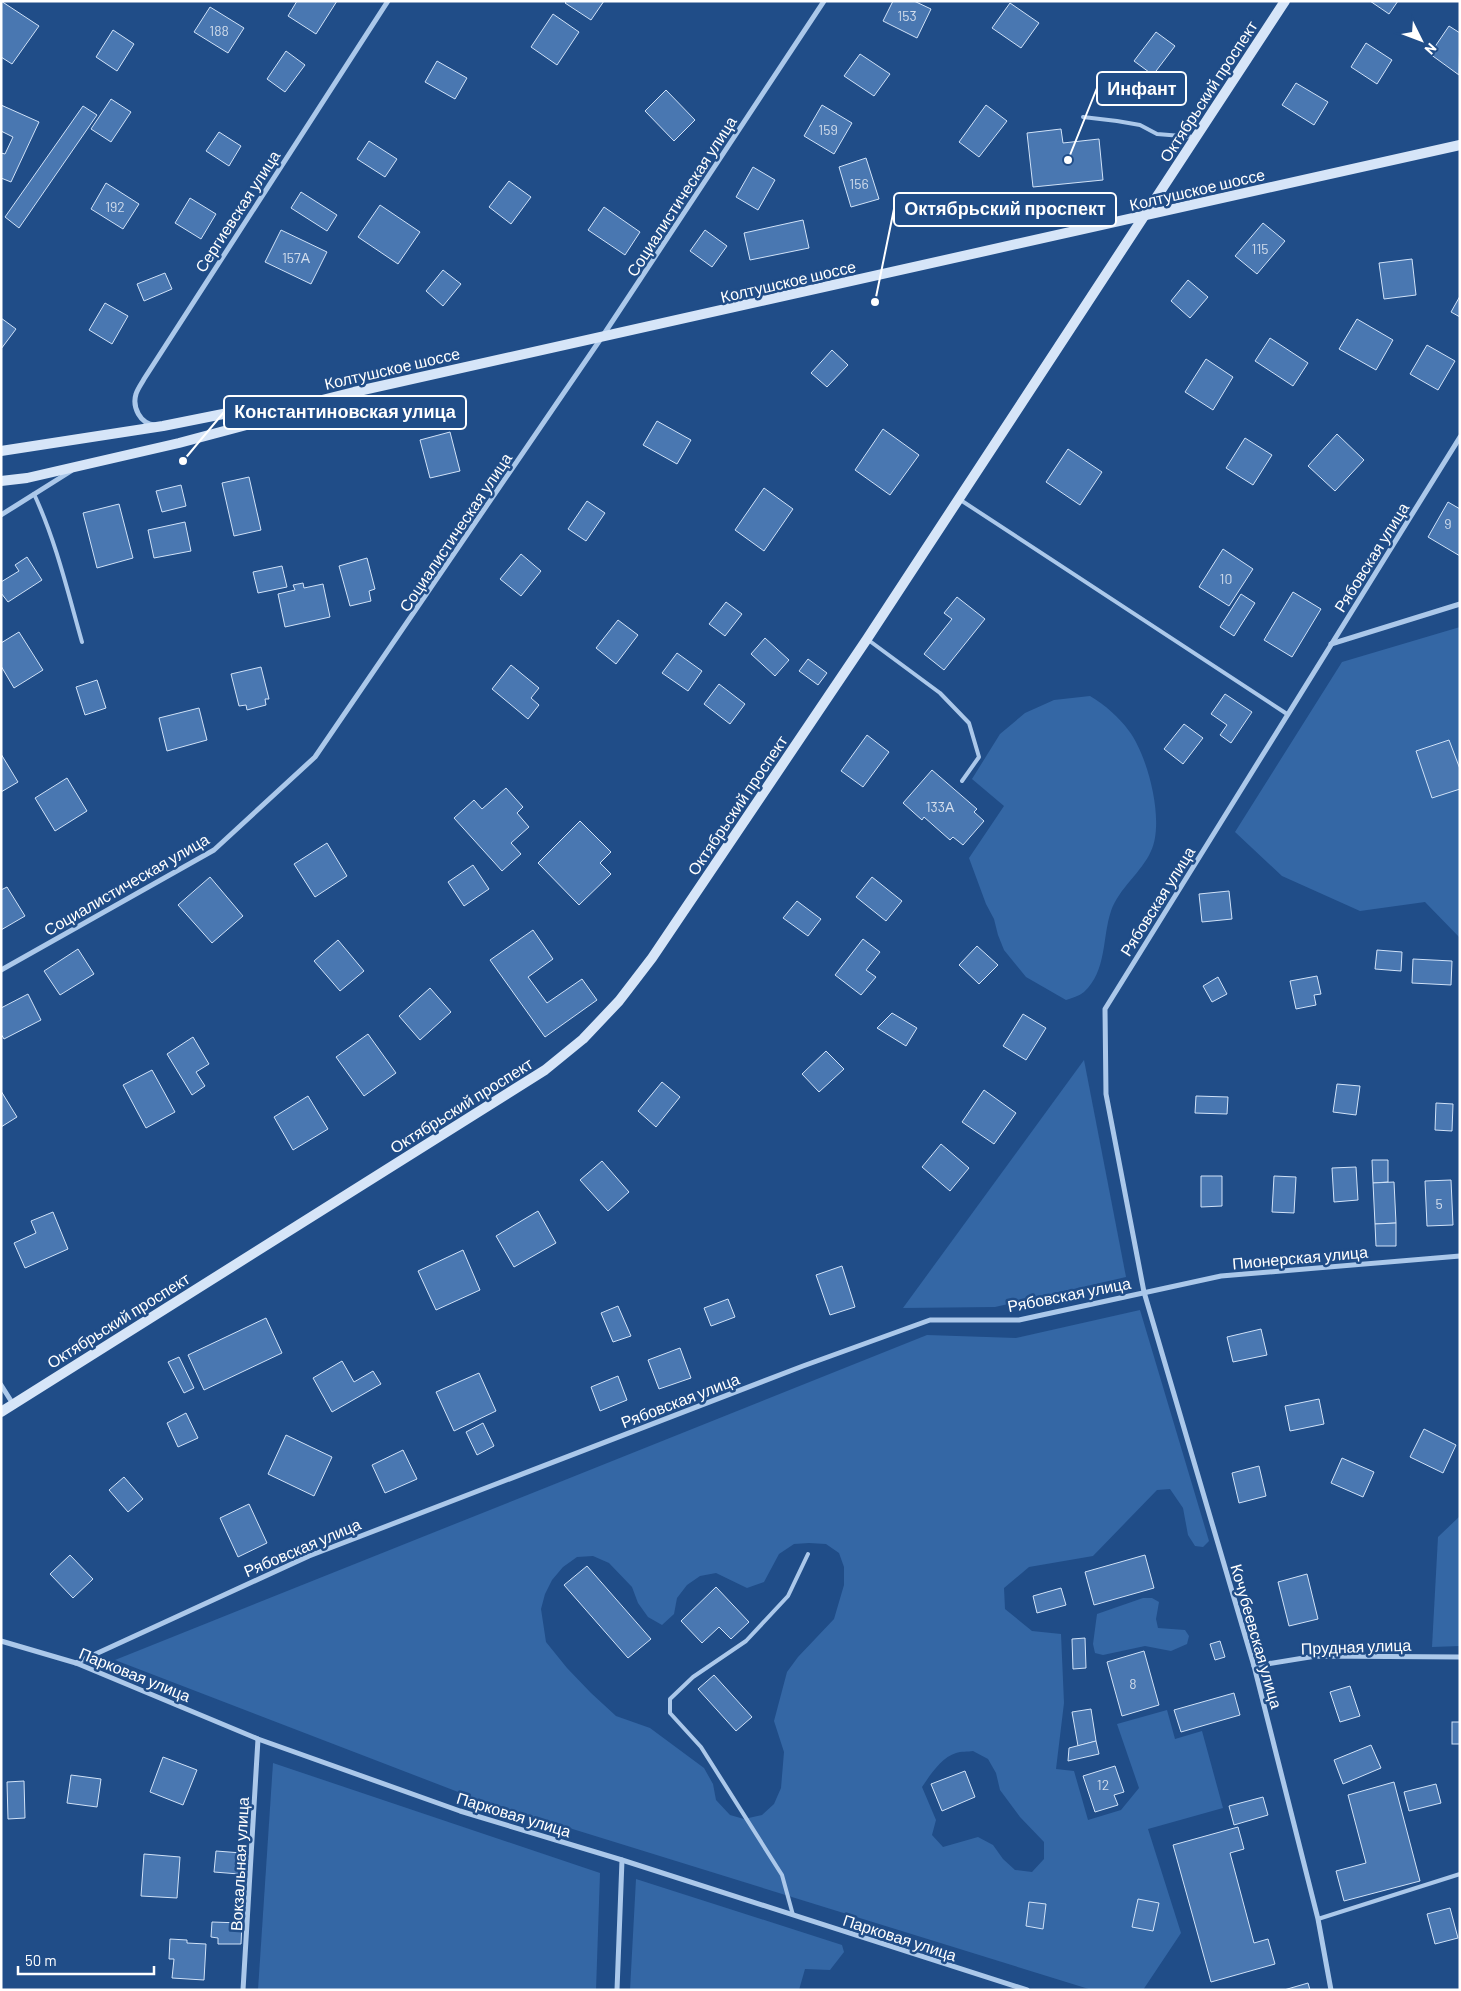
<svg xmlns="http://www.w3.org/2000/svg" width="1461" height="1991" viewBox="0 0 1461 1991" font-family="Barlow,sans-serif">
  <rect width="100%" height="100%" fill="#204d88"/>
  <!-- green -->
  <g fill="#3467a5" fill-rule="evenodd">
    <polygon points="1460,627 1460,938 1425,902 1360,911 1282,876 1235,832 1342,662"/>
    <path d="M1090,696C1105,705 1119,717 1129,731C1148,756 1165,822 1151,851C1142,872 1119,888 1111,911C1102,938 1107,971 1084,992C1079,996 1072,998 1066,1000L1026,977L1004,950L998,935L994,919L986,904L969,858L1004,806L972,779L1000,734L1025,713L1054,700Z"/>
    <polygon points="1084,1060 1126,1277 995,1307 903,1308"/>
    <path d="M1140,1310L1209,1541L1203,1547L1195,1546L1188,1535L1183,1508L1170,1489L1157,1490L1093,1556L1029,1567L1004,1588L1005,1609L1032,1631L1061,1634L1064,1703L1056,1769L1074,1771L1088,1820L1121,1810L1139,1788L1117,1724L1167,1710L1175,1739L1202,1731L1223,1808L1148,1829L1181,1933L1143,1990H1092L479,1800L115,1660L927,1335L1016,1338ZM809,1543L826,1544L839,1553L844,1567V1585L834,1619L798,1657L787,1672L774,1721L784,1752L781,1788L774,1804L762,1815L744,1819L730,1815L716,1800L713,1784L704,1768L650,1728L616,1716L591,1693L567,1668L546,1642L541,1609L545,1594L552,1580L563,1567L577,1557L593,1556L609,1563L632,1587L638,1603L648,1617L662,1625L674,1614L677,1598L687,1585L700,1576L716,1573L747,1588L764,1582L779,1554L794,1544ZM973,1751L988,1759L996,1773L1000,1790L1020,1817L1044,1842V1859L1032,1872L1015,1870L1003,1859L993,1845L978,1837L943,1847L932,1835L936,1820L922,1787C930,1775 942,1757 956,1753C961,1751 968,1752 973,1751Z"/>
    <polygon points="1460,1516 1460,1646 1432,1647 1438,1537"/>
    <polygon points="1143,1598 1152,1598 1159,1602 1156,1619 1158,1628 1185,1630 1189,1636 1187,1644 1171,1651 1145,1646 1103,1655 1095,1653 1093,1644 1097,1614"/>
    <polygon points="273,1763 600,1873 596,1990 258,1990"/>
    <polygon points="636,1879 842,1945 844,1952 830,1970 805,1969 799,1990 630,1990"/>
  </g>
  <!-- building -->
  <g fill="#4977b1" stroke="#d0e2f8">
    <polygon points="1,1 39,26 12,64 1,57"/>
    <polygon points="297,1 337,1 316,34 288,16"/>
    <polygon points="567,1 604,1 591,20 565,3"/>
    <polygon points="893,1 914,1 931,9 917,38 883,21"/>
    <polygon points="1370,1 1398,1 1389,14"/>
    <polygon points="1010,3 1039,23 1021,48 992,28"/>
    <polygon points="210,7 244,28 228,53 194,32"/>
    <polygon points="553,14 579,32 557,65 531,47"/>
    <polygon points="1449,26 1460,33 1459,75 1430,54"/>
    <polygon points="113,30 134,44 117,71 96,57"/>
    <polygon points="1156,32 1175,46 1153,75 1134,61"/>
    <polygon points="1366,43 1392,60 1377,84 1351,67"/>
    <polygon points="286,51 305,65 285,92 267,79"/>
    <polygon points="860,54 890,74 874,96 844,76"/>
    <polygon points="437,61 467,78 455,99 425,82"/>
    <polygon points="1296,83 1328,102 1314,125 1282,105"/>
    <polygon points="666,90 695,120 674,141 645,111"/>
    <polygon points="111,99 131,112 111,142 91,129"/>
    <polygon points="1,105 39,122 11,182 1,178 1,153 5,154 13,137 1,131"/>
    <polygon points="822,105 852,123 834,154 804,136"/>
    <polygon points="986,105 1007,121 979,157 959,142"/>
    <polygon points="83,106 97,115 19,228 5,217"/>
    <polygon points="1061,129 1063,143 1099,139 1103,180 1033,187 1027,133"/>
    <polygon points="219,132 241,146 229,166 206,151"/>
    <polygon points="369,141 397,159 385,177 357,159"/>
    <polygon points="866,158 879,199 851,207 839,167"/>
    <polygon points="753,167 775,180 758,210 736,197"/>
    <polygon points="509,181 531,197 511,224 489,207"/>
    <polygon points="106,183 139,204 123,229 91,209"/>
    <polygon points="301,192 337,215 327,231 291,208"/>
    <polygon points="190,198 216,214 201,239 175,223"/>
    <polygon points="380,205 420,232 398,264 358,237"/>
    <polygon points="604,207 640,232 625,255 588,230"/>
    <polygon points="803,220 809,248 750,260 744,233"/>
    <polygon points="1263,223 1285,241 1257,274 1235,256"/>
    <polygon points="281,230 327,252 311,284 265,262"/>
    <polygon points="705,230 727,246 712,267 690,251"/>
    <polygon points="1412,259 1416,295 1384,299 1379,263"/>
    <polygon points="443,270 461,284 443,306 426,291"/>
    <polygon points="165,273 172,289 144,301 137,284"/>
    <polygon points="1188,280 1208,297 1190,318 1171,301"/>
    <polygon points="1460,296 1460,317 1451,312"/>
    <polygon points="105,303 128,316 112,344 89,330"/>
    <polygon points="1,318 16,329 1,349"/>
    <polygon points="1357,319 1393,340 1376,370 1339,349"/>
    <polygon points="1270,338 1308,363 1293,386 1255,361"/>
    <polygon points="1427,345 1455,361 1438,390 1410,374"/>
    <polygon points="832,350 848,365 827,387 811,373"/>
    <polygon points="1206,359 1233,377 1213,410 1185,392"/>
    <polygon points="657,421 691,440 677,464 643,445"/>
    <polygon points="883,429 919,455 890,495 855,470"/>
    <polygon points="450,432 460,471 430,478 420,440"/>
    <polygon points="1337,434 1364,460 1335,491 1308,466"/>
    <polygon points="1245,438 1272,455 1253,485 1226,468"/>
    <polygon points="1068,449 1102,472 1080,505 1046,482"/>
    <polygon points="249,477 261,530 234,536 222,483"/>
    <polygon points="181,485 186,506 162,512 156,491"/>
    <polygon points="764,488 793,509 764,551 735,530"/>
    <polygon points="587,501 605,513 586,541 568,529"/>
    <polygon points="1448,502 1460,509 1460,556 1428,537"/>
    <polygon points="119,504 133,558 97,568 83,513"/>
    <polygon points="185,522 191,551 154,558 148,530"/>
    <polygon points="1223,549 1253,569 1229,606 1199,587"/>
    <polygon points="521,554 541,571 521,596 500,579"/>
    <polygon points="27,557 42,580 8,602 1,593 1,582 19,571 15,565"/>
    <polygon points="367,558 375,589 369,591 371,601 350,606 339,566"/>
    <polygon points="282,566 287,587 258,593 253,572"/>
    <polygon points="303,583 304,588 323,584 330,617 285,627 278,594 295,590 293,585"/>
    <polygon points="1293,592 1321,609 1292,657 1264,640"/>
    <polygon points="1241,594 1255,603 1234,636 1220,627"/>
    <polygon points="957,597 985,619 944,670 924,654 952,619 944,613"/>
    <polygon points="726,602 742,614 725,636 709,624"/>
    <polygon points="618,620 638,635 616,664 596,648"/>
    <polygon points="19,632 43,670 14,688 1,666 1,643"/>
    <polygon points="765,638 789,660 775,676 751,654"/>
    <polygon points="677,653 702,671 688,691 662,673"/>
    <polygon points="808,659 827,673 818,685 799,671"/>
    <polygon points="511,665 539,688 531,698 539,705 528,719 492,689"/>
    <polygon points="261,667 269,699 265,699 266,705 247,710 246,705 239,706 231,674"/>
    <polygon points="97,680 106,708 85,715 76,687"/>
    <polygon points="719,684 745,704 730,724 704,704"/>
    <polygon points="1225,694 1252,712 1231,743 1220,735 1227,725 1211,714"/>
    <polygon points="199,708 207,740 167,751 159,718"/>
    <polygon points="1184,724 1203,738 1183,764 1164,749"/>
    <polygon points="867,735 889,752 863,787 841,771"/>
    <polygon points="1449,740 1460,769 1460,789 1432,798 1416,751"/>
    <polygon points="1,754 18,782 1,792"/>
    <polygon points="932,770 977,809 974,812 984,821 963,845 953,837 950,840 924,817 922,820 903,803"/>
    <polygon points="67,778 87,811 55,831 35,798"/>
    <polygon points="506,788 523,807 517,813 529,827 511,843 521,854 502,871 454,818 474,800 482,809"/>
    <polygon points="580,821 611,852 600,863 611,874 579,905 538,863"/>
    <polygon points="327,843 347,876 315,897 294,864"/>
    <polygon points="473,865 489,889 464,906 448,882"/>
    <polygon points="210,877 243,916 212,943 178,905"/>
    <polygon points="872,877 902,901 886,921 856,897"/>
    <polygon points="7,887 25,916 1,930 1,890"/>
    <polygon points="1229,891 1232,919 1202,922 1199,894"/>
    <polygon points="797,901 821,919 808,936 783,918"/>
    <polygon points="533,930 553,959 528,977 547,1003 582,979 597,1000 545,1037 490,960"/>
    <polygon points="863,939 880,952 866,970 876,977 861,995 835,975"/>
    <polygon points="338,940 364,971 340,991 314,961"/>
    <polygon points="977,946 998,965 979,984 959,965"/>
    <polygon points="78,949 94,974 60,995 44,971"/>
    <polygon points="1377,950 1402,952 1401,971 1375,969"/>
    <polygon points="1413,959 1452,961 1451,985 1412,983"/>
    <polygon points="1317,976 1321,994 1314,995 1316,1005 1296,1009 1290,981"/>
    <polygon points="1218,977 1227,994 1212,1002 1203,986"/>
    <polygon points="430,988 451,1012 420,1040 399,1016"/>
    <polygon points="28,994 41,1020 4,1039 1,1034 1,1008"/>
    <polygon points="892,1013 917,1028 906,1046 877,1028"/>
    <polygon points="1023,1014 1046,1028 1026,1060 1003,1046"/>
    <polygon points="368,1034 396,1073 364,1096 336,1057"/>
    <polygon points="193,1037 209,1064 196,1072 205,1086 192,1095 167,1054"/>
    <polygon points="826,1051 844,1069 819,1092 802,1074"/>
    <polygon points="152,1070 175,1112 146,1128 123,1085"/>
    <polygon points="662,1082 680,1097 656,1127 638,1111"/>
    <polygon points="1337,1084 1360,1086 1356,1115 1333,1112"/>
    <polygon points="984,1090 1016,1113 994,1144 962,1122"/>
    <polygon points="1,1091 17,1117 1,1127"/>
    <polygon points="308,1096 328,1129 293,1150 274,1117"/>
    <polygon points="1196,1096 1228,1097 1227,1114 1195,1113"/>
    <polygon points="1436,1103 1453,1104 1452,1131 1435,1130"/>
    <polygon points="941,1144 969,1168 950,1191 922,1167"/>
    <polygon points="1372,1160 1388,1160 1388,1182 1373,1183"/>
    <polygon points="602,1161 629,1192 608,1211 580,1180"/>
    <polygon points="1356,1167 1358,1200 1334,1202 1332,1168"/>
    <polygon points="1201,1176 1222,1176 1222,1206 1201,1207"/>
    <polygon points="1274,1176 1296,1177 1294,1213 1272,1212"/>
    <polygon points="1451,1180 1453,1225 1427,1226 1425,1181"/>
    <polygon points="1394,1182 1396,1223 1375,1224 1373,1183"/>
    <polygon points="538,1211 556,1243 514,1267 496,1236"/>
    <polygon points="53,1212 68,1249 25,1268 14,1243 36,1233 31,1221"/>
    <polygon points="1396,1223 1396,1246 1376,1246 1375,1224"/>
    <polygon points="463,1250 480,1290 436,1310 418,1271"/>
    <polygon points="842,1266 855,1307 830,1315 816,1275"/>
    <polygon points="728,1299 735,1317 711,1326 704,1308"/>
    <polygon points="618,1306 631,1336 613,1342 601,1313"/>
    <polygon points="266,1318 282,1353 204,1390 188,1355"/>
    <polygon points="1261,1329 1267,1355 1233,1362 1227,1337"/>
    <polygon points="680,1348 691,1378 659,1389 648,1360"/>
    <polygon points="179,1357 194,1388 184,1393 168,1362"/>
    <polygon points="342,1361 354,1382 373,1371 381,1384 332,1412 313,1378"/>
    <polygon points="479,1373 496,1411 454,1431 436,1392"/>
    <polygon points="618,1376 627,1400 600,1411 591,1387"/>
    <polygon points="1319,1399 1324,1424 1290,1431 1285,1406"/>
    <polygon points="186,1413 198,1438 178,1447 167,1423"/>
    <polygon points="483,1423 494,1446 477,1455 466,1432"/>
    <polygon points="1424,1429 1456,1445 1443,1473 1410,1457"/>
    <polygon points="286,1435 332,1457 314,1496 268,1474"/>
    <polygon points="403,1450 417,1479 385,1493 372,1465"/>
    <polygon points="1342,1458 1374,1472 1363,1497 1331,1483"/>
    <polygon points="1259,1466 1266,1496 1239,1503 1232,1473"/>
    <polygon points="124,1477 143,1499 128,1512 109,1490"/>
    <polygon points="249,1504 267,1543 238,1557 220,1518"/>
    <polygon points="70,1555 93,1579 73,1598 50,1574"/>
    <polygon points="1145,1555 1154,1588 1094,1605 1085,1572"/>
    <polygon points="587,1566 651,1639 628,1658 564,1585"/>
    <polygon points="1307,1574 1318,1619 1289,1626 1278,1582"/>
    <polygon points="716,1587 749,1622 731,1639 719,1627 702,1643 681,1621"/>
    <polygon points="1061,1588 1066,1605 1037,1613 1033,1596"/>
    <polygon points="1085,1638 1086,1668 1073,1669 1072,1639"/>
    <polygon points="1220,1641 1225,1657 1215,1660 1210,1644"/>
    <polygon points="1144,1651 1159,1705 1122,1716 1107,1662"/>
    <polygon points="714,1675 752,1717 736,1731 698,1689"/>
    <polygon points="1350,1686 1360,1716 1340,1722 1330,1692"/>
    <polygon points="1234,1693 1240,1715 1181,1732 1174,1710"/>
    <polygon points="1091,1709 1096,1741 1078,1746 1072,1712"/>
    <rect x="1452" y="1722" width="8" height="22"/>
    <polygon points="1096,1741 1099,1754 1068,1761 1069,1748"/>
    <polygon points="1371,1745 1381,1768 1343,1784 1334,1760"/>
    <polygon points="163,1757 197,1770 183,1805 150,1792"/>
    <polygon points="1115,1766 1124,1792 1114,1795 1118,1805 1095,1812 1083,1776"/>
    <polygon points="965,1771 975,1797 942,1811 931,1784"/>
    <polygon points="71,1775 101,1779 97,1807 67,1803"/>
    <polygon points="24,1781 25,1818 8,1819 7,1782"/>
    <polygon points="1394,1782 1420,1881 1344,1901 1336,1871 1366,1863 1348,1795"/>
    <polygon points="1436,1784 1441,1803 1409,1811 1404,1792"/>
    <polygon points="1263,1797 1268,1815 1234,1825 1229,1806"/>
    <polygon points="1238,1827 1244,1849 1230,1853 1254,1943 1268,1939 1275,1964 1211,1982 1173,1845"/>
    <polygon points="216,1851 242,1853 239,1874 214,1872"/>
    <polygon points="144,1854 180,1857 177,1898 141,1896"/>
    <polygon points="1138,1899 1159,1903 1153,1931 1132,1927"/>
    <polygon points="1029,1902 1046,1904 1043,1929 1026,1926"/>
    <polygon points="1450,1908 1458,1938 1435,1944 1427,1914"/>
    <polygon points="212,1922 242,1923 241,1944 218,1944 218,1938 211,1937"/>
    <polygon points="170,1939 187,1940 187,1943 206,1944 204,1980 172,1978 174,1959 169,1959"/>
    <polygon points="1308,1983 1310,1990 1284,1990"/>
  </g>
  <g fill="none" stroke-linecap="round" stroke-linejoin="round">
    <!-- lane -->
    <g stroke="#abc8ea" stroke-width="4">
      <polyline points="1083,117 1117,121 1140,125 1157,134 1194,137"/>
      <path d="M34,494C56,541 68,593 82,642"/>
      <polyline points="959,499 1287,714"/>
      <polyline points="867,639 940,693 969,723 979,757 962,781"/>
      <polyline points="793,1915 782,1875 701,1747 670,1713 670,1699 693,1677 746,1641 788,1596 808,1554"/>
      <polyline points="1318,1919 1460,1874"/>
    </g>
    <!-- street -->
    <g stroke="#abc8ea" stroke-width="5">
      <path d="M155,425C140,424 132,407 136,394C138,388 142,383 144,379L388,1"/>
      <polyline points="1,515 71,471"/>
      <polyline points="1331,644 1460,604"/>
      <polyline points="1,970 214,850 315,757 602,337 824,1"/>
      <polyline points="1,1385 13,1404"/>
      <polyline points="1,1641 76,1663 258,1739 460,1811 622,1860 1027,1990"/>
      <polyline points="76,1663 309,1556 803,1366 930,1320 1019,1320 1221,1276 1460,1256"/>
      <polyline points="1254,1666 1316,1656 1460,1657"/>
      <polyline points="243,1990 258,1739"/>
      <polyline points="617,1990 622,1860"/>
      <polyline points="1331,1990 1318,1919 1254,1666 1144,1292 1106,1094 1105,1009 1460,437"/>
    </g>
    <!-- secondary -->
    <g stroke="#d6e5f8" stroke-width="10">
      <polyline points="1,451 163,426 253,408 289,406"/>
      <polyline points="1,481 27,478 179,443 254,423 298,406 354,392 1460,145"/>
      <polyline points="1,1412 545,1070 583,1039 619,1001 652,958 867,639 1285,1"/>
    </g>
  </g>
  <g text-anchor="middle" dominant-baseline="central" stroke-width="5" stroke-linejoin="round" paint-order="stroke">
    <!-- number labels -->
    <g font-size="14" fill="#d2ddec">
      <text x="907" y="15">153</text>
      <text x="219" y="30">188</text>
      <text x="828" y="129">159</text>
      <text x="859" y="183">156</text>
      <text x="115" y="206">192</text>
      <text x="1260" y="248">115</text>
      <text x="296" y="257">157А</text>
      <text x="1448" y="523">9</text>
      <text x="1226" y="578">10</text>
      <text x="940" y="806">133А</text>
      <text x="1439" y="1203">5</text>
      <text x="1133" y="1683">8</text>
      <text x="1103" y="1784">12</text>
    </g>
    <!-- street labels -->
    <g font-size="16" fill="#fff" stroke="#204d88">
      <text transform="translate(1208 91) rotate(-57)">Октябрьский проспект</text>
      <text transform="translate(1197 189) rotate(-13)">Колтушское шоссе</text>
      <text transform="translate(681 196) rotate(-57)">Социалистическая улица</text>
      <text transform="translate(237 211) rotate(-57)">Сергиевская улица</text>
      <text transform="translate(788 281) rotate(-13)">Колтушское шоссе</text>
      <text transform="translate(392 368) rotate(-13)">Колтушское шоссе</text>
      <text transform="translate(455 532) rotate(-56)">Социалистическая улица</text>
      <text transform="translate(1371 557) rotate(-58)">Рябовская улица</text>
      <text transform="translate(737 805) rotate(-56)">Октябрьский проспект</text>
      <text transform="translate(126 884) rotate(-30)">Социалистическая улица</text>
      <text transform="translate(1157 901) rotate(-58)">Рябовская улица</text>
      <text transform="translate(461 1105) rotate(-32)">Октябрьский проспект</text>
      <text transform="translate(1300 1257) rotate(-5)">Пионерская улица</text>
      <text transform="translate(1069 1294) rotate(-11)">Рябовская улица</text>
      <text transform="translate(118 1320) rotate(-32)">Октябрьский проспект</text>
      <text transform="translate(680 1400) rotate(-21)">Рябовская улица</text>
      <text transform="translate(302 1547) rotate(-23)">Рябовская улица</text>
      <text transform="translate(1257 1636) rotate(74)">Кочубеевская улица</text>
      <text transform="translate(1356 1646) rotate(-2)">Прудная улица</text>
      <text transform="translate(135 1674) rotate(22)">Парковая улица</text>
      <text transform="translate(514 1814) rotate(17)">Парковая улица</text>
      <text transform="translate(239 1864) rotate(-87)">Вокзальная улица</text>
      <text transform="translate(900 1937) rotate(18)">Парковая улица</text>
    </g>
  </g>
  <!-- callouts -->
  <path fill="none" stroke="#fff" stroke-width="2" d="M1068 160L1097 88M875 302L894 209M183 461L224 412"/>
  <g fill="#fff" stroke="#204d88" stroke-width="2">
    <circle cx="1068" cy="160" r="5"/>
    <circle cx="875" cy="302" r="5"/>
    <circle cx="183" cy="461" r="5"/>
  </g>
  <g fill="#204d88" stroke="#fff" stroke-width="2">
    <rect x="1097" y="72" width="89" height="33" rx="5"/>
    <rect x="894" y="193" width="222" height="33" rx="5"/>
    <rect x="224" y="396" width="242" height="33" rx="5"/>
  </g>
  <g font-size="18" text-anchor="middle" font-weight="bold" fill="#fff">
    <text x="1142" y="95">Инфант</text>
    <text x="1005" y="215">Октябрьский проспект</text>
    <text x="345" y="418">Константиновская улица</text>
  </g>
  <!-- border -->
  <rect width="1461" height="1991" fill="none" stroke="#ffffff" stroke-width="5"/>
  <!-- north arrow -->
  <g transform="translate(1421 40) rotate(132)" stroke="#204d88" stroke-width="4" paint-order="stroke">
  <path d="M0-4L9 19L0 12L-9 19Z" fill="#ffffff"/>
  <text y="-8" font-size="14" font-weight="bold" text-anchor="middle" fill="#ffffff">N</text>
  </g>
  <!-- scale -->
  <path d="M18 1966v8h136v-8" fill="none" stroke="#ffffff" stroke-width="2.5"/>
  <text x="25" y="1966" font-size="15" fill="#ffffff" stroke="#204d88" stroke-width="4" paint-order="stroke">50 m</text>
</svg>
